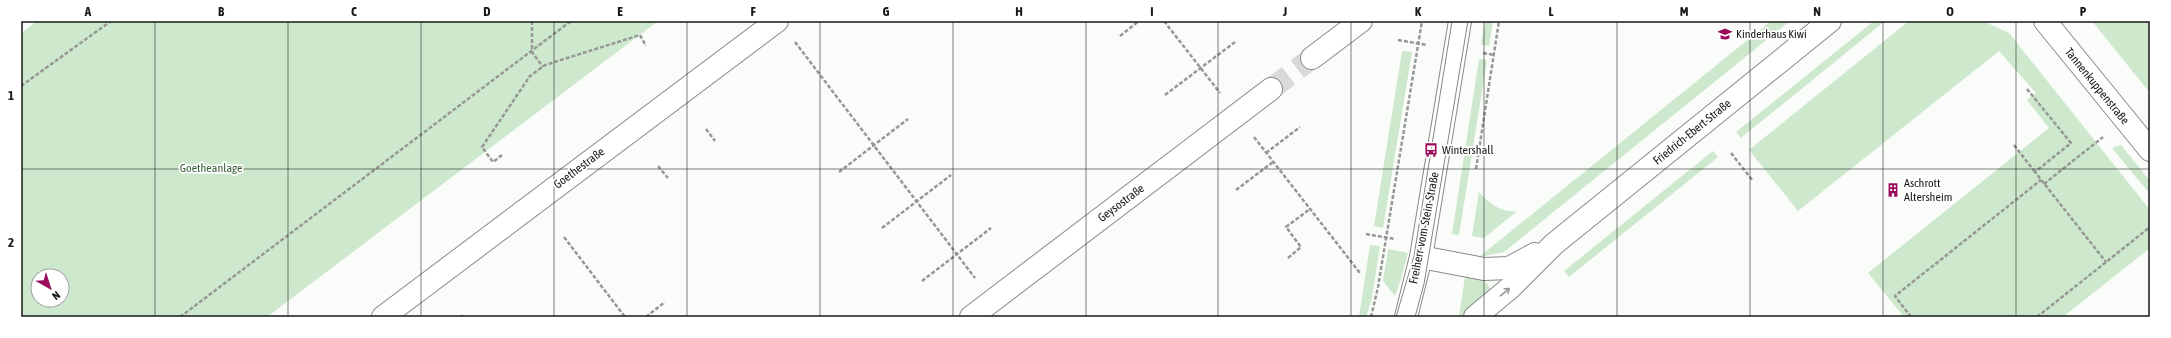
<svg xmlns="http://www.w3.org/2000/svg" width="2171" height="338" viewBox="0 0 2171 338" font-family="'Asap Condensed',sans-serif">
  <rect width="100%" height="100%" fill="#f9fcf9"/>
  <!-- green -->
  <g fill="#cee8cd" fill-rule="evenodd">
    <path d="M37,21H658L267,317H21V33ZM38,276H62V300H38Z"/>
    <polygon points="1485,21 1493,21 1489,46 1481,45"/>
    <polygon points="1771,21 1790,21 1504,252 1479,257"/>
    <polygon points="1874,21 1885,21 1741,138 1736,132"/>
    <polygon points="1909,21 1983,21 2009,33 2150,210 2150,248 2063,317 1904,317 1868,273 2049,128 2027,100 2036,93 1999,51 1798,211 1749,150"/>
    <polygon points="2092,21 2150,21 2150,93"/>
    <polygon points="1402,51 1412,52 1383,228 1374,226"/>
    <polygon points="1479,59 1487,60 1459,235 1452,234"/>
    <polygon points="2121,145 2150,181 2150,194 2112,148"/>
    <polygon points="1713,151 1718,157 1569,277 1564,271"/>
    <path d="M1479,192C1489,204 1500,211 1516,212L1484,238L1472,236Z"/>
    <polygon points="1370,245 1380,246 1372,298 1366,317 1359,317"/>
    <polygon points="1388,249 1408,253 1401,279 1395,296 1383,281"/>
    <path d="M1465,277C1475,279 1487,278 1490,289L1487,296L1459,317Z"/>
  </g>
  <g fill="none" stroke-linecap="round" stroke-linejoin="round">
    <!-- minor-tunnel -->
    <polyline stroke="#d7dad7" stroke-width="22" stroke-dasharray="22 11" stroke-linecap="butt" points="1271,89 1312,58"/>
    <defs>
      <g id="minor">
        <polyline points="2045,21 2150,150"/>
        <polyline points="1312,58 1361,21"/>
        <polyline points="1421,257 1484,269 1509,268 1535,254"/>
        <polyline points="383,317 777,21"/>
        <polyline points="971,317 1271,89"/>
        <polyline points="1406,317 1421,257 1460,21"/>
        <polyline points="1475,317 1511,287 1554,244 1830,21"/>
      </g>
    </defs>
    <!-- minor casing -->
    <use href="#minor" stroke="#888a88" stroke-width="24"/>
    <!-- path -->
    <g stroke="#969896" stroke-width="2.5" stroke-dasharray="4 2" stroke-linecap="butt">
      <polyline points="532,21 532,52 543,67"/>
      <polyline points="1164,21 1220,93"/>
      <polyline points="1120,36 1139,21"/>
      <polyline points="1398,40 1427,45"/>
      <polyline points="795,42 975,278"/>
      <polyline points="1483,53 1494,55"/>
      <polyline points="21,86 111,21"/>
      <polyline points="2027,89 2071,143 2035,172 2106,262"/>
      <polyline points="1165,95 1235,42"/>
      <polyline points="706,129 715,141"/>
      <polyline points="1254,137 1360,273"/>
      <polyline points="2014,145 2035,172"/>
      <polyline points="1266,153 1300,127"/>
      <polyline points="1731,153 1753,181"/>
      <polyline points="502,155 493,162 482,147 530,76 545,65 640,35 646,46"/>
      <polyline points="658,166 668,178"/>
      <polyline points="1476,169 1499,21"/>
      <polyline points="839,172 908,119"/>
      <polyline points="2044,184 2103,137"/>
      <polyline points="1236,190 1273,162"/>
      <polyline points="882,228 951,175"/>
      <polyline points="1366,234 1395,239"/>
      <polyline points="564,237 625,317"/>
      <polyline points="1288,258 1301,247 1286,227 1310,209"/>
      <polyline points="922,281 991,228"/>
      <polyline points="461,315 462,317"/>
      <polyline points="180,317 571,21"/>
      <polyline points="646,317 665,302"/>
      <polyline points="1371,317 1378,287 1422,21"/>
      <polyline points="1911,317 1895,296 2041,180"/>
      <polyline points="2037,317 2150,227"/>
    </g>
    <!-- minor -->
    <use href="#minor" stroke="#fff" stroke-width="22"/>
    <!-- tram -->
    <g stroke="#838583" stroke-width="1">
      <polyline points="1396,317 1414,256 1452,21"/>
      <polyline points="1415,317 1424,284 1468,21"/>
    </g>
  </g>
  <!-- one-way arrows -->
  <defs><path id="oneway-shaft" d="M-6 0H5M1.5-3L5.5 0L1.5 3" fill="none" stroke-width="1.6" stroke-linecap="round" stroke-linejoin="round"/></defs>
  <use stroke="#979797" href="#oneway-shaft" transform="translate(1505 292) rotate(-40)"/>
  <!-- grid -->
  <path fill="none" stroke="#171817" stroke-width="1" stroke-opacity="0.55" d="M155,21V317M288,21V317M421,21V317M554,21V317M687,21V317M820,21V317M953,21V317M1086,21V317M1218,21V317M1351,21V317M1484,21V317M1617,21V317M1750,21V317M1883,21V317M2016,21V317M21,169H2150"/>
  <!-- icons -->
  <defs>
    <symbol id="school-bare" viewBox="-9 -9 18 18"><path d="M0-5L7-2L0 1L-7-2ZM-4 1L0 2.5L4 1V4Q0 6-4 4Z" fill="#9b0c5c" stroke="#fff" stroke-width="2.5" paint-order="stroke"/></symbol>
    <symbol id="bus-bare" viewBox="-9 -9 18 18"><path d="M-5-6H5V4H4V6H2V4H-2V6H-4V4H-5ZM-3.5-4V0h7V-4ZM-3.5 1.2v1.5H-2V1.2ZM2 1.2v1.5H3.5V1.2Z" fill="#9b0c5c" stroke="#fff" stroke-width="2.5" paint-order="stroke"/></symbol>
    <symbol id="building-bare" viewBox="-9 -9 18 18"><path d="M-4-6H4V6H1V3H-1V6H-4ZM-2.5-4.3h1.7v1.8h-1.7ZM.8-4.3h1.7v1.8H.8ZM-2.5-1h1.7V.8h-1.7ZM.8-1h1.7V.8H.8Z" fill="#9b0c5c" stroke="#fff" stroke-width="2.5" paint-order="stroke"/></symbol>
  </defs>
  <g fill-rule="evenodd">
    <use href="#school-bare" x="1715" y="24" width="20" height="20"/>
    <use href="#bus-bare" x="1421" y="140" width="20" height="20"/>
    <use href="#building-bare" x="1883" y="180" width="20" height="20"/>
  </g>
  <g text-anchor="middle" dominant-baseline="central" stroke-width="3.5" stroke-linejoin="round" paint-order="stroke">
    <!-- poi labels -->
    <g font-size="12" fill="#171817" stroke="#fff" text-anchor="start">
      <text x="1736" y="34">Kinderhaus Kiwi</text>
      <text x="1442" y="150">Wintershall</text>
      <text x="1904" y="183">Aschrott<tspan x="1904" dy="14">Altersheim</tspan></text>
    </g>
    <!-- street labels -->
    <g font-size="12" fill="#171817" stroke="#fff">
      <text transform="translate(2097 86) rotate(51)">Tannenkuppenstraße</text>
      <text transform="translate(1692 132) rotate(-39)">Friedrich-Ebert-Straße</text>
      <text transform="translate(579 168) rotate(-37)">Goethestraße</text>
      <text transform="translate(1121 203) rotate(-37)">Geysostraße</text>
      <text transform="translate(1424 228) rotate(-79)">Freiherr-vom-Stein-Straße</text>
    </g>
    <!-- park labels -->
    <g font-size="12" fill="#365f37" stroke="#fff">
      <text x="211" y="168">Goetheanlage</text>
    </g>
  </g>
  <!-- border -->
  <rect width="2171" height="338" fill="none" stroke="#ffffff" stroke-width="44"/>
  <!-- north arrow -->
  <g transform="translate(50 288) rotate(141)"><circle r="19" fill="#ffffff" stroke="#a2a3a2"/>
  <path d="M0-3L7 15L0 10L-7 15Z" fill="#9b0c5c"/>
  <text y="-6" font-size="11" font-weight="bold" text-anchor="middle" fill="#171817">N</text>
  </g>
  <rect x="22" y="22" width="2127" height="294" fill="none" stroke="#171817" stroke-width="1.5"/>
  <g font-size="13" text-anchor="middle" font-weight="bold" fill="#171817">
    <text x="88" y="16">A</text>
    <text x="221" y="16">B</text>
    <text x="354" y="16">C</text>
    <text x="487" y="16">D</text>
    <text x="620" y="16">E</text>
    <text x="753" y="16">F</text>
    <text x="886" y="16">G</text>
    <text x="1019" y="16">H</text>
    <text x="1152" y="16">I</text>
    <text x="1285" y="16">J</text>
    <text x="1418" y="16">K</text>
    <text x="1551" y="16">L</text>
    <text x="1684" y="16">M</text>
    <text x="1817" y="16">N</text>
    <text x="1950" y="16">O</text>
    <text x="2083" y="16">P</text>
    <text x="11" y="100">1</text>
    <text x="11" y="247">2</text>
  </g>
</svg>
